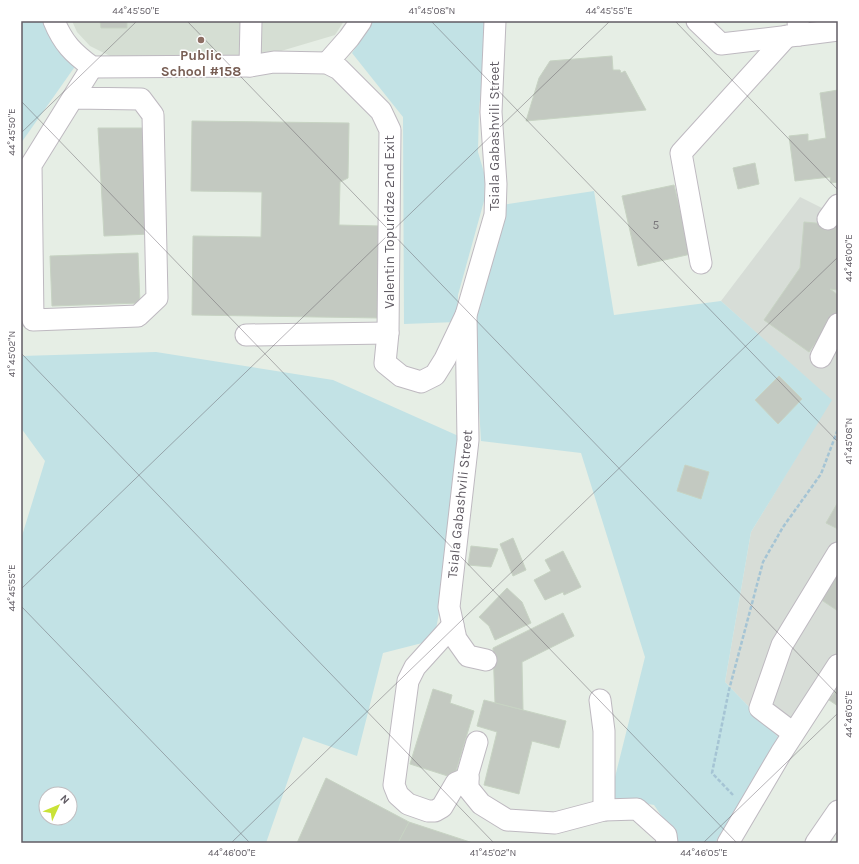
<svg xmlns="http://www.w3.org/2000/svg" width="859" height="864" viewBox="0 0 859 864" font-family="Karla,sans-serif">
  <rect width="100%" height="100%" fill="#e6eee5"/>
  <!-- industrial -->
  <polygon fill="#d7ddd7" points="800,197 838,216 838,651 780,739 725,682 751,532 831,400 721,301"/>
  <!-- education -->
  <polygon fill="#d5ded3" points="72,21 344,21 335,35 254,59 110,56 90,46 77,32"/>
  <!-- green -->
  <g fill="#c2e2e5" fill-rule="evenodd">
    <polygon points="21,21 45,21 76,65 21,143"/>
    <polygon points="373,21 488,21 479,109 478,152 485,176 484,201 458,295 457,322 404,324 403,117 352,53"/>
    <polygon points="594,191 614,315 721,301 832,400 751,532 725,682 780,739 715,843 674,843 673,833 654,805 610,797 645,657 581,453 481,441 474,324 502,205"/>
    <path d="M156,352L333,380L463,438L446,575L434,640L383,653L357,756L303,737L266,843H21V539L45,461L21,428V356ZM46,794H70V818H46Z"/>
  </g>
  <!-- building -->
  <g fill="#c3c9c1" stroke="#c7d3c3">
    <polygon points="100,21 127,21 127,28 101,28"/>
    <polygon points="612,56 613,70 620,70 621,73 625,71 646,110 526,121 539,78 550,61"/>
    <polygon points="838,90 838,182 831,183 830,177 795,181 789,136 808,134 808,141 826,138 820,93"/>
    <polygon points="192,121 349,123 348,178 340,182 339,225 380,226 379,318 192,315 193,236 261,237 262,192 191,191"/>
    <polygon points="98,128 147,128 150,234 104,236"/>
    <polygon points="755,163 759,184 738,189 733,168"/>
    <polygon points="674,185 691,254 638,266 622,196"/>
    <polygon points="804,222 838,225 838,290 830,289 838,295 838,311 809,352 764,320 800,268"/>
    <polygon points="138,253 140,303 52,306 50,256"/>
    <polygon points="779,376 802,399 778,424 755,400"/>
    <polygon points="685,465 709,472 701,499 677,491"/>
    <polygon points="838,502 838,529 826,523"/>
    <polygon points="513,538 526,570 513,576 500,544"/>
    <polygon points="471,546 498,549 491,567 468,565"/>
    <polygon points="563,551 581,587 564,595 563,592 545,600 534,580 551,571 545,560"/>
    <polygon points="838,572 838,611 820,599"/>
    <polygon points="507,588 522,602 531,623 495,640 489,626 479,617"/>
    <polygon points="563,613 574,636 522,662 523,710 495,703 493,648"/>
    <polygon points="838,688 838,706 829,700"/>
    <polygon points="433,689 452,695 450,703 474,711 454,778 410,764"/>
    <polygon points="484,700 566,721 559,748 532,741 519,794 484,785 497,732 477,726"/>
    <polygon points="326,778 409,822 398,843 297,843"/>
    <polygon points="409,822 473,843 398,843"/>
  </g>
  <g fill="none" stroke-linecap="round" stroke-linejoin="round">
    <defs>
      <g id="minor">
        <path d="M54,21C63,43 73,53 92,67L250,66L274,62L327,63L339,69L381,111L390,130L388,333L385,363L401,376L421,382L435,375L445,359L466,315"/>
        <polyline points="697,21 721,44 799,35 798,21"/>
        <polyline points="799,35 838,30"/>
        <polyline points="327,63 349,38 361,21"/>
        <polyline points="250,66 251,21"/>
        <polyline points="73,98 141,99 153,115 157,298 138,316 33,320 31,165 92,67"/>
        <polyline points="828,219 838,205"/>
        <polyline points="701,263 681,153 787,36"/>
        <polyline points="246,335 388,333"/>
        <polyline points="821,357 838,324"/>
        <polyline points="453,625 415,667 408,681 394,785 398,795 408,804 428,811 435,811 442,807 456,783 468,778"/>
        <polyline points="486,660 468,656 456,639 449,607 468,440 466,315 495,215 496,184 491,112 495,21"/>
        <polyline points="600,700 604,731 604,810"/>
        <polyline points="793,733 760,708 782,645 838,553"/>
        <polyline points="477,742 468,773 468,788 481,804 507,820 555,823 604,810 637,809 666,835 667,843"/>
        <polyline points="728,843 781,753 838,665"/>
        <polyline points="816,843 838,811"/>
      </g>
    </defs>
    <!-- minor casing -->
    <use href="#minor" stroke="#beb9c0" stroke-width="23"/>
    <!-- path -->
    <polyline stroke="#a5c4d4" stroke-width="2.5" stroke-dasharray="4 2" stroke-linecap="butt" points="733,795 712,773 729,690 763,562 783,527 821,474 838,429"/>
    <!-- minor -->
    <use href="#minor" stroke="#fff" stroke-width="21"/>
  </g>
  <!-- ticks -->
  <path fill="none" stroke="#615c64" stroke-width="1" stroke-opacity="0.45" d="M187,21L838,695M431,21L838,442M675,21L838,190M21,101L737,843M21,133L137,21M21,353L494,843M21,589L610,21M21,606L250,843M231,843L838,257M703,843L838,713"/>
  <!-- markers -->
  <circle fill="#8d6e63" stroke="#fff" stroke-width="1.5" cx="201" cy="40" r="4"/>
  <g text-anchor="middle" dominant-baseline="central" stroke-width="3" stroke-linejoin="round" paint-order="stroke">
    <!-- number labels -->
    <g font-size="12" fill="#7a777b">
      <text x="656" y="225">5</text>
    </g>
    <!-- education labels -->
    <g font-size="14" font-weight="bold" fill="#785e54" stroke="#fff">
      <text x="201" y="55">Public<tspan x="201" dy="16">School #158</tspan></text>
    </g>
    <!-- street labels -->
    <g font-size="14" fill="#615c64" stroke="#fff">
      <text transform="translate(494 136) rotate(-90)">Tsiala Gabashvili Street</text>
      <text transform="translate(389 222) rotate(-90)">Valentin Topuridze 2nd Exit</text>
      <text transform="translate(460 504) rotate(-84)">Tsiala Gabashvili Street</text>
    </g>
  </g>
  <!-- border -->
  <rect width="859" height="864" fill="none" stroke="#ffffff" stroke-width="44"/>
  <!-- north arrow -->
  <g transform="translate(58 806) rotate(46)"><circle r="19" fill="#ffffff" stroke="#c0bec1"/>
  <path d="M0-3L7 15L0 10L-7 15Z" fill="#c9e237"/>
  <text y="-6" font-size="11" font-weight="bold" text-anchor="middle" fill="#615c64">N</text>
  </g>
  <rect x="22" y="22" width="815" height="820" fill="none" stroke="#615c64" stroke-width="1.5"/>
  <g font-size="10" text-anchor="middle" fill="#615c64">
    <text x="136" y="14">44°45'50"E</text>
    <text x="432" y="14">41°45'08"N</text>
    <text x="609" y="14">44°45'55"E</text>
    <text transform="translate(11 132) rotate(-90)" y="4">44°45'50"E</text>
    <text transform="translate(848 258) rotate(-90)" y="4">44°46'00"E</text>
    <text transform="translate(11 354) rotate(-90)" y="4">41°45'02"N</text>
    <text transform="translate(848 441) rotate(-90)" y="4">41°45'08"N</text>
    <text transform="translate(11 588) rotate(-90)" y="4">44°45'55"E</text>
    <text transform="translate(848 714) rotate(-90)" y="4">44°46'05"E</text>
    <text x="232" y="856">44°46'00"E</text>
    <text x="493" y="856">41°45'02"N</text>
    <text x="704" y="856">44°46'05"E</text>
  </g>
</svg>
